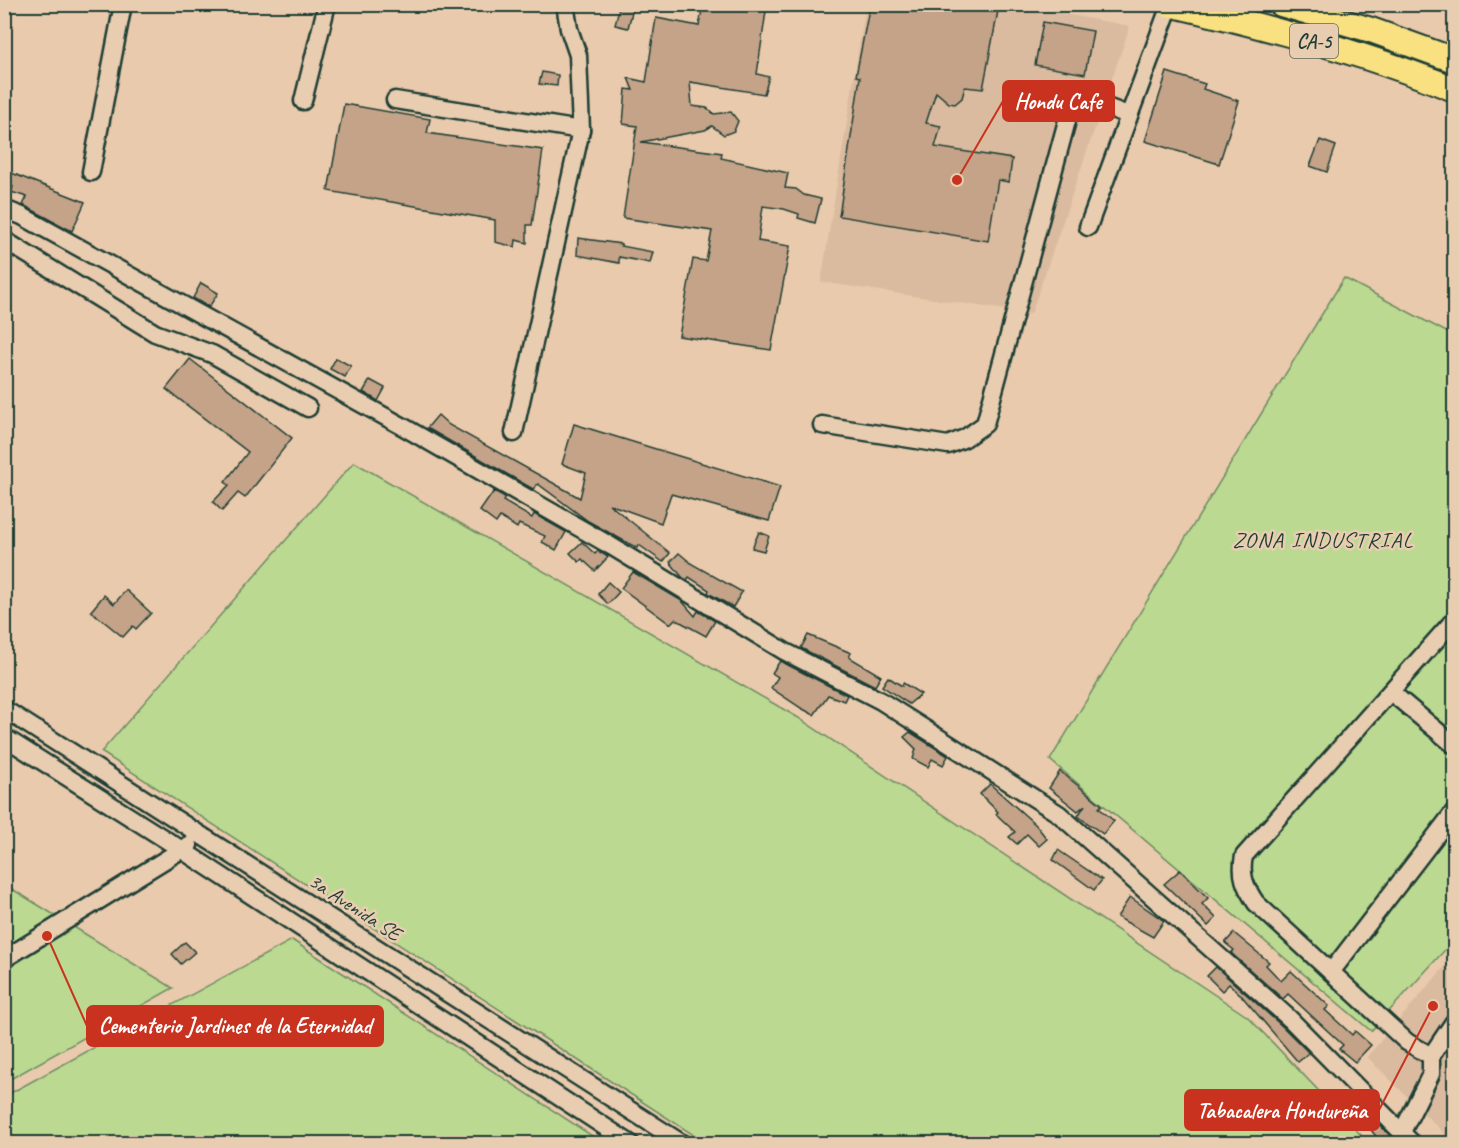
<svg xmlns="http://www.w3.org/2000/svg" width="1459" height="1148" viewBox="0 0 1459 1148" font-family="Caveat,sans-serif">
  <rect width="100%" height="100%" fill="#eacaac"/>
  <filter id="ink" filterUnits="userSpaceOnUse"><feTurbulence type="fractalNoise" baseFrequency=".0167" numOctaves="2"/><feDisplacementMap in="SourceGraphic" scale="12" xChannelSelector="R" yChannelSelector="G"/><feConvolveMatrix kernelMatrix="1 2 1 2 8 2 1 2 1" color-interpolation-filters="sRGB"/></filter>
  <g filter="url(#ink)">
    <!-- built -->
    <g fill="#dbbb9f">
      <polygon points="866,5 1015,5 1130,26 1031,314 821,282"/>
      <polygon points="1454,956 1454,1143 1367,1057"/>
    </g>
    <!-- green -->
    <g fill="#bbd991" stroke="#6d8b62" stroke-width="1.5">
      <polygon points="1344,278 1454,336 1454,940 1371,1031 1050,760"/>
      <polygon points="354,462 797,717 1248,1017 1361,1135 1351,1144 706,1143 101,752"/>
      <polygon points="4,884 173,988 5,1082 4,1082"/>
      <polygon points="292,940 603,1143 5,1143 5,1096"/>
    </g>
    <!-- building -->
    <g fill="#c4a388" stroke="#1f3d34" stroke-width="1.5">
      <polygon points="620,4 634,4 628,28 615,25"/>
      <polygon points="703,4 767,4 757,74 769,77 764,94 690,82 692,106 707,108 714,114 731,112 738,121 734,131 724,135 712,126 705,130 641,142 722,153 721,158 788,173 785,188 796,189 804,195 821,199 815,223 798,218 799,214 784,209 763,206 758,241 790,246 771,350 679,336 693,259 706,261 712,231 623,218 637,126 623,124 626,89 633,90 628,78 646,82 656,18 699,26"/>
      <polygon points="870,4 965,4 998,11 983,89 965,87 962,98 955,104 949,103 936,92 926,123 941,126 935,147 1012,159 1009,182 998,180 988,241 839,216 860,77 856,76"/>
      <polygon points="1043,22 1093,31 1085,74 1035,65"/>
      <polygon points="542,72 558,75 557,86 539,84"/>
      <polygon points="1167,72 1205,84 1203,89 1239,101 1219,164 1145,141"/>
      <polygon points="344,104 430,119 427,133 543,150 532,225 527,225 527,243 516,240 515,247 495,242 495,220 328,191"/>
      <polygon points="1320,140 1336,146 1327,172 1310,166"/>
      <polygon points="4,170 85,202 72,231 23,205 27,197 11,192 13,187 4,184"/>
      <polygon points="578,238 621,244 621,246 653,252 650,263 619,257 619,263 577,255"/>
      <polygon points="201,283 218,293 209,307 193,298"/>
      <polygon points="336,358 351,366 345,377 330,369"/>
      <polygon points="190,359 292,438 245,498 238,493 222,511 213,502 229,485 225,482 248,452 166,389"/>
      <polygon points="370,380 385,388 378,401 363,392"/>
      <polygon points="438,415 449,425 580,498 586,473 562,464 574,424 780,487 769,521 671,494 661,523 609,504 670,553 663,562 639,545 637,548 588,521 538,484 533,489 427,428"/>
      <polygon points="494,491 505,497 503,501 532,518 534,514 566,532 556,550 542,542 545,536 519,524 517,528 500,517 496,523 480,511"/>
      <polygon points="759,532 769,536 764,551 752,548"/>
      <polygon points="582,542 595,554 598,551 608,557 595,571 582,559 579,562 570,553"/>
      <polygon points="679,553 692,564 742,592 733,607 708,593 709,590 689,577 687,580 683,578 670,562"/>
      <polygon points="633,572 682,601 695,616 698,611 715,621 706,636 675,619 670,624 621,588"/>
      <polygon points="608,582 619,592 608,604 598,594"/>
      <polygon points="126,590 151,613 136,629 133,626 123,637 91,611 104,595 114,604"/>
      <polygon points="808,635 851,653 849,657 881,676 875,686 801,648"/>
      <polygon points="780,661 847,695 844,701 828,695 814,715 801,708 771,688 778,677 772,673"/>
      <polygon points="888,677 902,686 903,683 921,694 909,704 882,686"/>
      <polygon points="910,732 948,756 943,765 932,759 928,767 913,759 916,749 904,737"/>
      <polygon points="1060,771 1102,805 1099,808 1114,821 1103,834 1078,816 1085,805 1078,811 1049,788"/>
      <polygon points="990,784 1036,825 1047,839 1039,846 1027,834 1017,844 1009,837 1015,832 996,814 998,812 980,794"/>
      <polygon points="1058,850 1102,880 1094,890 1053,860"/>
      <polygon points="1180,870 1208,898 1202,904 1216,918 1208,926 1164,884"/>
      <polygon points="1130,897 1164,921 1153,937 1117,917"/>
      <polygon points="1234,933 1269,962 1266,965 1281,981 1291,971 1329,1006 1325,1010 1352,1035 1355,1031 1371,1045 1355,1062 1339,1049 1343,1045 1288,994 1283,999 1231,953 1234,950 1225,943"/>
      <polygon points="185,942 195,952 181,964 172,954"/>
      <polygon points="1216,967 1283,1027 1309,1053 1298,1062 1240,994 1229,984 1222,991 1207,976"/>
      <polygon points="1368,1113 1397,1143 1398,1143 1381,1143 1362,1118"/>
    </g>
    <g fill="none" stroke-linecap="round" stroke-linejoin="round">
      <defs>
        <g id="minor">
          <polyline points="395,100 581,130"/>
          <polyline points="303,101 327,4"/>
          <polyline points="91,172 123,4"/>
          <polyline points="4,209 22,216 402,426 611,546 784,651 881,701 1059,814 1290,1019 1413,1144"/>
          <polyline points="1088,227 1170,5"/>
          <polyline points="4,240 155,333 212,354 308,408"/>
          <polyline points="822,425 948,445 965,438 985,424 1068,117 1075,107 1096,103 1128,115"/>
          <polyline points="514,433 581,130 578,55 569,29 565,4"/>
          <polyline points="1391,692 1454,745"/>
          <polyline points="4,709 683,1144"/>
          <polyline points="4,737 182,850 631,1144"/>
          <polyline points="4,959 189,845"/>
          <polyline points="1331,972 1454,812"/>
          <path d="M1431,1056L1407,1042L1256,903C1245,887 1240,875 1244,856L1454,620"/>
          <polyline points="1402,1132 1431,1074 1431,1056 1454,1022"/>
        </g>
        <g id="highway">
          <path d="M1169,4C1266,26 1362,52 1454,89"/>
          <polyline points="1281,4 1371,30 1454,60"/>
        </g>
      </defs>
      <!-- minor casing -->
      <use href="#minor" stroke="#1f3d34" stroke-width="21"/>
      <!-- highway casing -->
      <use href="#highway" stroke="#1f3d34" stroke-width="28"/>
      <!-- minor -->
      <use href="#minor" stroke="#e9cdb0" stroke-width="16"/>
      <!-- highway -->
      <use href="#highway" stroke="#f9e181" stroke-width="24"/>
    </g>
  </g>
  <g text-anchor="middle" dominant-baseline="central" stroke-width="5" stroke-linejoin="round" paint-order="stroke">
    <!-- shield labels -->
    <rect fill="#e9cdb0" stroke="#5c6859" stroke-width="1.5" x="1290" y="24" width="48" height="34" rx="4.5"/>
    <g font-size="20" font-weight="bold" fill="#1f3d34">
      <text x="1314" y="41">CA-5</text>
    </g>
    <!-- street labels -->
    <g font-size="21" fill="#1f3d34" stroke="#e9cdb0">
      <text transform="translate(355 907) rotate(33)">3a Avenida SE</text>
    </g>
    <!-- neighbourhood labels -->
    <g font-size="22" letter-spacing="1.5" fill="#1f3d34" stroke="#e9cdb0">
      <text x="1323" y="540">ZONA INDUSTRIAL</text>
    </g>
  </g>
  <!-- callouts -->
  <path fill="none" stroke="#c8321e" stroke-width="2" d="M957 180L1003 101M47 936L87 1026M1433 1006L1379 1110"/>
  <g fill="#c8321e" stroke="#e9cdb0" stroke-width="2">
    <circle cx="957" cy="180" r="6"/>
    <circle cx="47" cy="936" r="6"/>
    <circle cx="1433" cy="1006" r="6"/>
  </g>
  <g fill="#c8321e" stroke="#c8321e" stroke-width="2">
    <rect x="1003" y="81" width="111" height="40" rx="6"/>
    <rect x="87" y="1006" width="296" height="40" rx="6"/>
    <rect x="1185" y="1090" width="194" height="40" rx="6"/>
  </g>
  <g font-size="22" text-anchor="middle" font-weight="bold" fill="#fff">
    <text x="1058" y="109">Hondu Cafe</text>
    <text x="235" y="1033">Cementerio Jardines de la Eternidad</text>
    <text x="1282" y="1118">Tabacalera Hondureña</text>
  </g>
  <!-- margin -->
  <rect width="1459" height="1148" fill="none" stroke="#e9cdb0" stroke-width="24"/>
  <rect x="12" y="12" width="1435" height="1124" fill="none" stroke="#1f3d34" stroke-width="2" filter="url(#ink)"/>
</svg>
